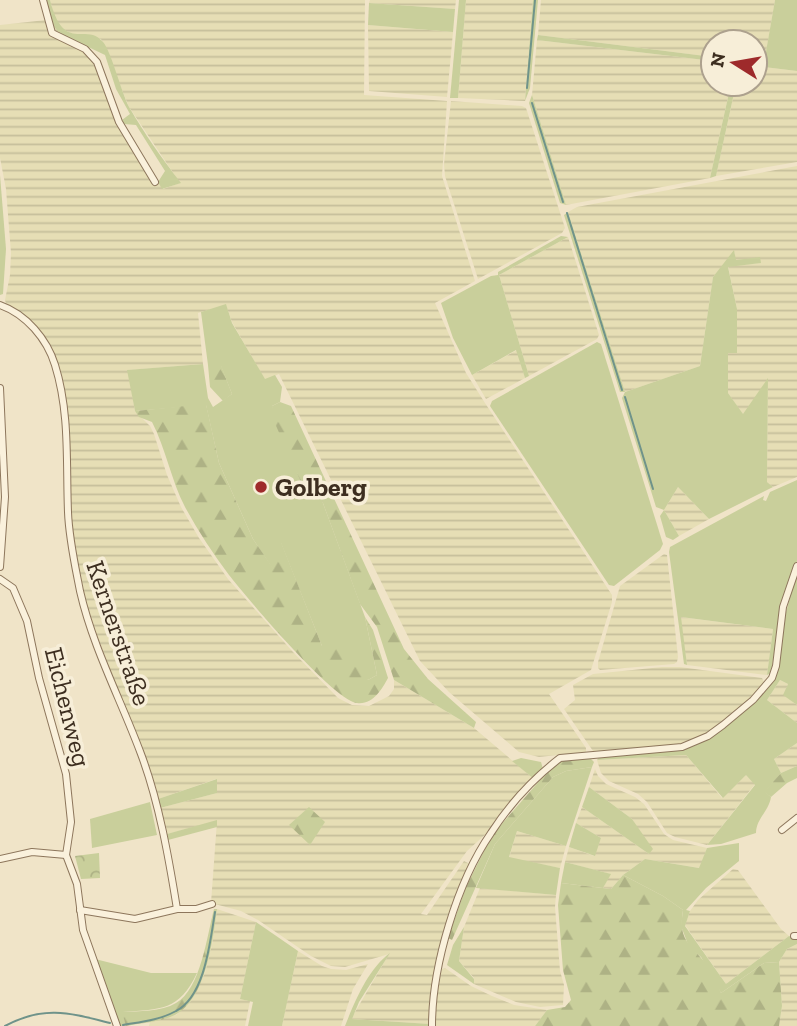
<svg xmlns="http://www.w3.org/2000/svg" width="797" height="1026" viewBox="0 0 797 1026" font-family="'Zilla Slab',serif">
  <defs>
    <pattern id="farmland-rules" width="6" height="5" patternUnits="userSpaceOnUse" patternTransform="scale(1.75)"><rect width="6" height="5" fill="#e6deb5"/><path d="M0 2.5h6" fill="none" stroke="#c6bf9b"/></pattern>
    <pattern id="forest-firs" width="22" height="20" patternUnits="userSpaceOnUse" patternTransform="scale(1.75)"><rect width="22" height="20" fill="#c9cf9b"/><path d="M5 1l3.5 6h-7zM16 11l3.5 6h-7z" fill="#aeb285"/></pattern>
    <pattern id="park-crowns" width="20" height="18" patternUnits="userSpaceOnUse" patternTransform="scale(1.75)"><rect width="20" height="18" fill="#c9cf9b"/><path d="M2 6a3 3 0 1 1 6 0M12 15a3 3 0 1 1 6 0" fill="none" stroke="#aeb285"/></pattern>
  </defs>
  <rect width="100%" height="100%" fill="#f0e4c8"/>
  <!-- farmland -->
  <g fill="url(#farmland-rules)">
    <polygon points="50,0 365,0 364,95 447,101 442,176 475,281 435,303 466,373 485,403 612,595 612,602 591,670 549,694 586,748 586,752 539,757 519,752 449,692 420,661 279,374 265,380 232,322 226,305 198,313 203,364 128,370 135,411 150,426 154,434 167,475 181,507 199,538 228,579 293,652 338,698 352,705 369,706 389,696 394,689 394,680 474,728 534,779 488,832 467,851 421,914 427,915 464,861 470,864 442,944 430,1024 351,1019 389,954 345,967 331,966 311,956 258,920 241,911 211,903 217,821 167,834 160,808 217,793 216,779 158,799 85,603 75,556 70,514 66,398 56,361 49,344 39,330 6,304 5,300 10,275 11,253 6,189 0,158 0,25 46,20 87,48 98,60 111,99 128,135 163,189 180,183 129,107 101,39 75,35 62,29 55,19"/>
    <polygon points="370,0 456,0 455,9 369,3"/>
    <polygon points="466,0 533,0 525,101 458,98"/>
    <polygon points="541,0 775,0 764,64 755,63 755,42 713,42 713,57 538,35"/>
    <polygon points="368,25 453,32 447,97 369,91"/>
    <polygon points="537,40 713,61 713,84 731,84 710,178 566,205 532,95"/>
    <polygon points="755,66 797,71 797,162 716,176 736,84 755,84"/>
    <polygon points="451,101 522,106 526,108 565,228 562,233 478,279 445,176 444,164"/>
    <polygon points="797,166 797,477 773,487 767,482 768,380 743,415 728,393 728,353 737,352 737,309 728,266 760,263 735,260 735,252 713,277 700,366 625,392 568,212 577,207"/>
    <polygon points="568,237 599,335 597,339 529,376 499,275"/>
    <polygon points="517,350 525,378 486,399 472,375"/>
    <polygon points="678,487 709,519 679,536 664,510"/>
    <polygon points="664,554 667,555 678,657 677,662 674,664 600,670 598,668 598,662 620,586"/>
    <polygon points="680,617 773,629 767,675 687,665"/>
    <polygon points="662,667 680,667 762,678 765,684 751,699 708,734 683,744 596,753 593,751 564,709 575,700 573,685 593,674"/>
    <polygon points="780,680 788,684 784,695 797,705 797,723 767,700"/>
    <polygon points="797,743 797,766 781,773 774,759"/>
    <polygon points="686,755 722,798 746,775 755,784 707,845 675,837 667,833 647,802 638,794 609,781 601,773 597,760"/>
    <polygon points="595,769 598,776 606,784 635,797 644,804 664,834 673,840 707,848 700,868 645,859 623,875 611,889 603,888 610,874 565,862 569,847 594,856 601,838 576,823 582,807 649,854 632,819 589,787"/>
    <polygon points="517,831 566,846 560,868 509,858"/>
    <polygon points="733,869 738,870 781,929 789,936 726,984 685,925 690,911 698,900"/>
    <polygon points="480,888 556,895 555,907 560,971 564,985 563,1005 540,1007 516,1002 474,984 474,978 459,961 464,927"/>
    <polygon points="217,909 256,922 240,999 250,1001 245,1026 149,1026 150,1022 176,1015 191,1001 205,973 212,945"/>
    <polygon points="797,944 797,1026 779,1026 782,1006 779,962 787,949"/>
    <polygon points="298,951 322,966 331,969 346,970 368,964 353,989 341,1026 282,1026"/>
    <polygon points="445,968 471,986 492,996 514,1005 547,1010 535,1026 434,1026 438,985 442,969"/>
  </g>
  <!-- grass -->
  <g fill="#c9cf9b">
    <path d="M45,0H50C64,55 86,21 103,42C111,51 121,91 129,107C144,133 163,160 181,183L162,189L158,182L165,171L136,125L124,124L122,120L130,114L116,89L105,55L61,34L53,26Z"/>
    <polygon points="459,0 466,0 458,98 450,98"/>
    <polygon points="533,0 538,0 530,88 525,101"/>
    <polygon points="775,0 797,0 797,71 755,66 755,63 764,63"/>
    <polygon points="369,3 455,9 453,32 368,25"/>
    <polygon points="538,35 713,57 713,61 537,40"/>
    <polygon points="731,84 736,84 716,176 710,178"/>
    <polygon points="532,95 566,205 560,203 529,103"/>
    <polygon points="0,175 6,249 3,294 0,295"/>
    <polygon points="568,212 625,392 700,366 713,277 734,250 736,260 760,257 761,263 728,267 737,309 737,353 728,353 728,393 743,414 768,378 767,482 773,487 709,519 678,487 664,510 679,536 673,540 666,537 660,516 664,510 656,507 622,398 625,392 620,392 564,215"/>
    <polygon points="561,236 568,237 499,275 529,376 525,378 516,350 472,375 453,338 441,303 491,276 498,275 498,272"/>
    <polygon points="226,304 232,323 265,379 275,375 282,387 280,402 272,406 301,482 320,495 365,617 377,675 368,680 322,646 281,543 273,569 253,539 219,463 206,405 135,411 127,370 203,364 208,398 213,407 232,394 221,366 208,365 201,312"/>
    <polygon points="597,342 601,344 663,544 660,550 614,586 609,585 490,406 492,401"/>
    <polygon points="797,480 797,561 781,607 771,673 767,675 773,629 681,617 687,665 684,664 669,552 670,547 764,496 763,500 766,501 770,492"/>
    <path d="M797,572V705L783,695L788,684L780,680L767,700L797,723V743L774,759L781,773L765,792L771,797C769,811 756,819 756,833L721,844L707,845L755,785L746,775L723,798L686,755L597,760L600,756L665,752L694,746L710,738L755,702L774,679L782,627Z"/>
    <polygon points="521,758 541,762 543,769 534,779 512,761"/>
    <polygon points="592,767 566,846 517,831 509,857 560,868 556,895 476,888 495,844 553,777 566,771"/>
    <polygon points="217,779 217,793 160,808 158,799"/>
    <polygon points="589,787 632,819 653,849 649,854 582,807"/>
    <polygon points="150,802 157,835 92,848 90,819"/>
    <polygon points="217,820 217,827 168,840 167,834"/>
    <polygon points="576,823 601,838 595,856 569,847"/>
    <polygon points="739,843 739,861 706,888 686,910 690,911 685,926 726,984 789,936 797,939 797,944 787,949 779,962 764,963 721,993 701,957 689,947 681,926 683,910 663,896 623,875 645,859 699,868 707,848"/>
    <polygon points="565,862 611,874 603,888 561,883"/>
    <polygon points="256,922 298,951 282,1026 248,1026 253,1002 240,999"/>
    <polygon points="464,927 459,961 474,979 474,984 447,965 453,945"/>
    <path d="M390,953L359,1002L352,1019L430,1024V1026H345C355,1001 368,969 390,953Z"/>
    <path d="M95,959L151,973H197C179,1011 161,1009 123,1012L126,1026H119Z"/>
  </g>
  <!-- forest -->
  <g fill="url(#forest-firs)">
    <polygon points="208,365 221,365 232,394 223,401 210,387"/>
    <polygon points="280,402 291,406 404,649 428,679 476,722 474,728 394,680 377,627 360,604 320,495 301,482 273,419 272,406"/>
    <path d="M206,404L219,463L253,539L273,568L271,544L281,542L322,646L349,643L368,680L377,675L365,617L373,630L388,678C382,689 373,705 357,703C333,700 247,598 229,575C213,554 198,531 185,507C171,480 166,449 152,422L139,417L135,411Z"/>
    <polygon points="590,758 594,762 592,767 566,771 553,777 495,844 452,940 448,938 466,887 492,835 548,771 559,761"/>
    <polygon points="797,766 797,778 787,783 771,797 764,792 781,773"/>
    <polygon points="309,807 325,822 310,845 289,825"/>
    <path d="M623,875L663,896L683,910C679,938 686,940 702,959C711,969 716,980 721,993L764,963L779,962L782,1006L779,1026H535L547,1010L565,1007L571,1000L563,970L558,905L561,883L611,889Z"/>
    <path d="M214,909H217C213,940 206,999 175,1015C161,1022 141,1023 126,1026L122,1012C139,1011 161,1012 176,1003C201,989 207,935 214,909Z"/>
  </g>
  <!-- park -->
  <polygon fill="url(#park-crowns)" points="99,853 100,878 81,879 75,856"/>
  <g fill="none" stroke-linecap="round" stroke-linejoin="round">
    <!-- stream -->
    <g stroke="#6f938a" stroke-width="2">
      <polyline points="527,88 535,0"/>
      <polyline points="532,103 563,202"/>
      <polyline points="567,213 622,390"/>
      <polyline points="625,397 653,489"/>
      <path d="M123,1025C140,1022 160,1020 176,1011C205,996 210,942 215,912"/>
      <path d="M5,1026C44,1005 70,1013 110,1023"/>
    </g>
    <defs>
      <g id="minor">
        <polyline points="43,0 52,33 85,49 97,62 119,122 155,182"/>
        <path d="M0,305C26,314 47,339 55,365C70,413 66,463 68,512C69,539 75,565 80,591C93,648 121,700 141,754C159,802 169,859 177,909L135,919L80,910"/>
        <polyline points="0,388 5,497 0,567"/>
        <polyline points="0,579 13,588 27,621 39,678 66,774 71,822 66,855"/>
        <polyline points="782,830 797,818"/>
        <polyline points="66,855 77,884 83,930 117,1026"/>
        <polyline points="0,859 32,852 66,855"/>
        <polyline points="177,909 196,909 212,904"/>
        <polyline points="794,936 797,936"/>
        <path d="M432,1026C432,966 457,882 491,833C509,805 534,778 560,758L682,747L708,736L723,725L753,700L772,678L776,666L783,607L797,566"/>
      </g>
    </defs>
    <!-- minor casing -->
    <use href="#minor" stroke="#8d765c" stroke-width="8"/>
    <!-- minor -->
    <use href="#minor" stroke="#faf1dc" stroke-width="6"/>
  </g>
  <!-- markers -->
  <circle fill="#9e2a2b" stroke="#f7eed8" stroke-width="2.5" cx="261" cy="487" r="7"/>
  <g text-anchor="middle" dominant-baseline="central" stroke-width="7" stroke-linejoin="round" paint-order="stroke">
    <!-- poi labels -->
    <g font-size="26" font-weight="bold" fill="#3d2e20" stroke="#f7eed8" text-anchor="start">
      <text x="275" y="487">Golberg</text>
    </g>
    <!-- street labels -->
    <g font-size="26" fill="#3d2e20" stroke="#f7eed8">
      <text transform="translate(119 633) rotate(71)">Kernerstraße</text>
      <text transform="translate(68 707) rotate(76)">Eichenweg</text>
    </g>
  </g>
  <!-- north arrow -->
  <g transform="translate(734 63) rotate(281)"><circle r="33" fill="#f7eed8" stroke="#ada18e" stroke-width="2"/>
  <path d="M0-5L12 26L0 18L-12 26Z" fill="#9e2a2b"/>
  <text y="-10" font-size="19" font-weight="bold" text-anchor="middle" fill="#3d2e20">N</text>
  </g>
</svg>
